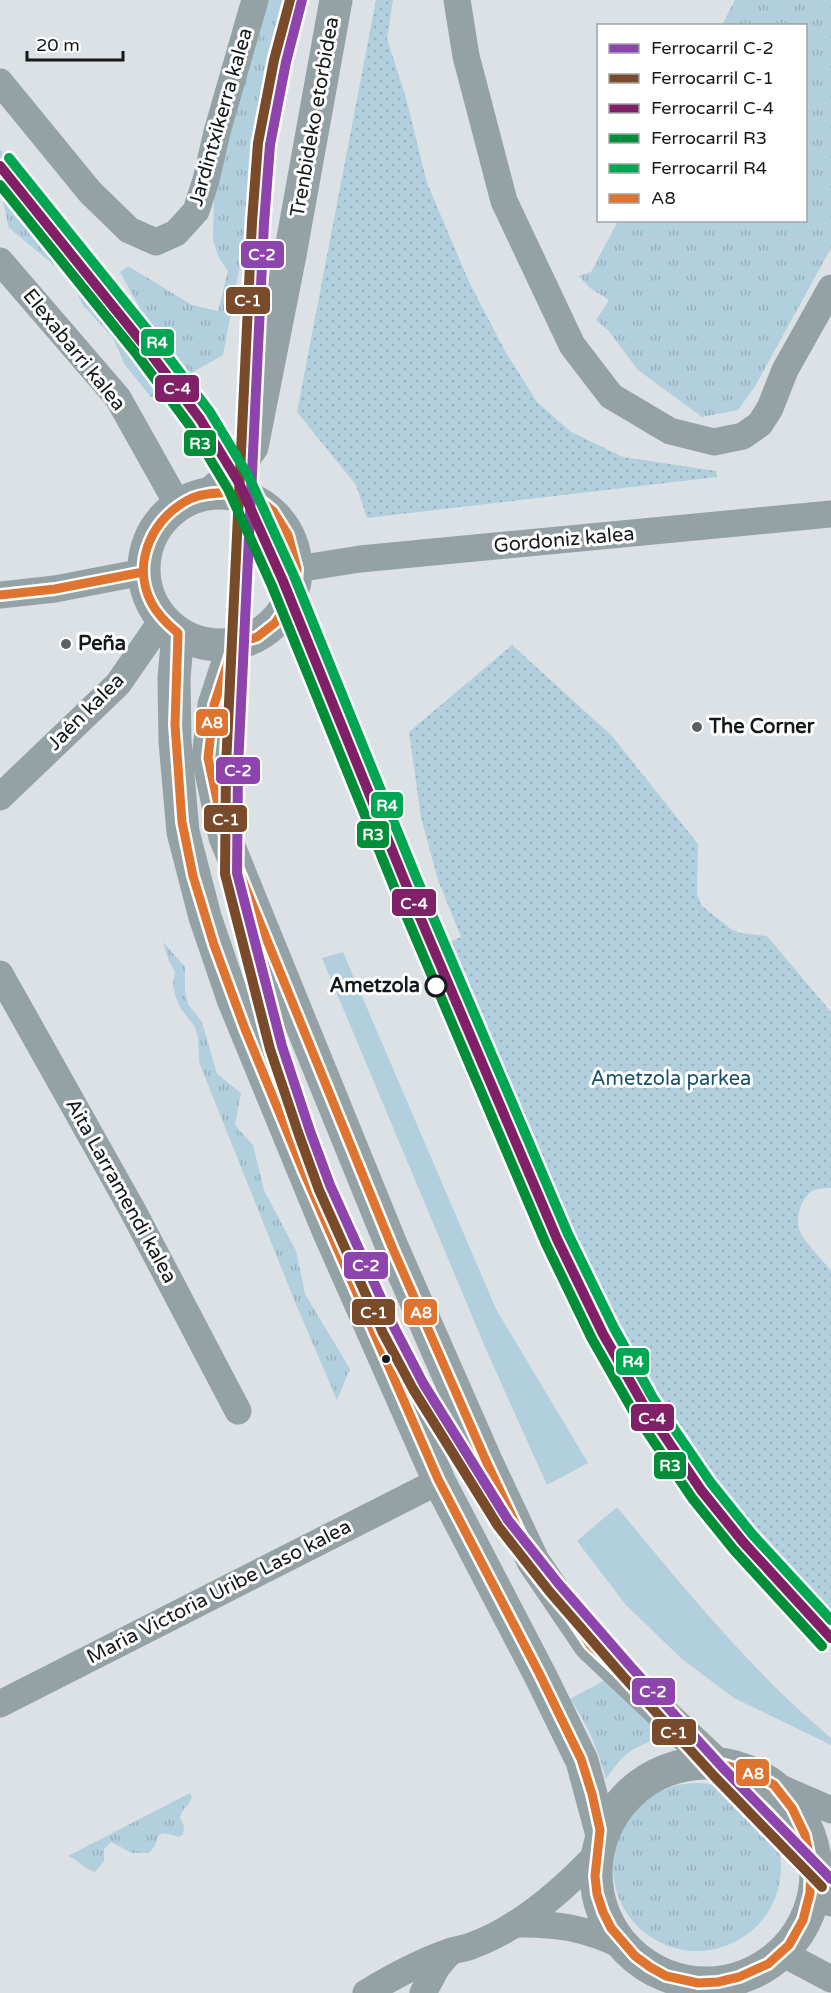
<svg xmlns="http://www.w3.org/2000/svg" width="831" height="1993" viewBox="0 0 831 1993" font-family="'Varela Round',sans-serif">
  <defs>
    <pattern id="grass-tufts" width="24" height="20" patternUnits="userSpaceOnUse" patternTransform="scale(1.5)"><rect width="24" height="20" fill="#b2cfde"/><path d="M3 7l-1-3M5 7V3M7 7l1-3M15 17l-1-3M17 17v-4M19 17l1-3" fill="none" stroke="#98b1be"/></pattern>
    <pattern id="park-dots" width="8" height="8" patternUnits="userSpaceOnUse" patternTransform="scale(1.5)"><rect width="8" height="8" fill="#b2cfde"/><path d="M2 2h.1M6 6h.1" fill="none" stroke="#98b1be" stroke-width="1.8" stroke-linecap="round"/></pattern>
  </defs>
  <rect width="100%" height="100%" fill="#dbe1e4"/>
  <!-- grass -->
  <g fill="url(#grass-tufts)">
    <polygon points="265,0 290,0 223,355 179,380 120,272 128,266 192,305 218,311 228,271 219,258 213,240 214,197"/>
    <polygon points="735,0 831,0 831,248 754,388 738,410 702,417 638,370 608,330 596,320 609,300 590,288 579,276 591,272 618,221 806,220 806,26 722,25"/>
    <polygon points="0,149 40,203 46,200 104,289 160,393 151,397 125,365 113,338 82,304 72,280 9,228 0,189"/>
    <polygon points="163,942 185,967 185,991 188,1004 202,1022 217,1074 241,1093 235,1125 253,1145 264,1190 296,1251 305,1294 350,1369 337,1400 295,1302 199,1062 198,1037 195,1027 181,1009 175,995 173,984 175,972 169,961"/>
    <path d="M605,1680L665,1736C632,1748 626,1750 606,1779C598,1750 588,1724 570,1699Z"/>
    <circle cx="697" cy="1867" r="84"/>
    <path d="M190,1793L192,1797C190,1805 182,1808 180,1817L184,1826L183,1835L178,1837C150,1828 164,1838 149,1853H132L111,1842L104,1849V1861L95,1872C84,1869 79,1860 68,1856Z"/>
  </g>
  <!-- park -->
  <g fill="url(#park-dots)">
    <polygon points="376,0 393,0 387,39 406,98 427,183 469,282 505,351 537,402 571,432 623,457 716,471 717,477 367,518 356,485 297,412"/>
    <path d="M512,645L612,736L698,844L697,894L702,906L731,929L740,933L767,936L831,1012V1188C825,1188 818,1188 812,1191C800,1199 794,1221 801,1234C809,1247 822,1259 831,1271V1634L803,1607L744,1543L683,1468L628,1384L566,1276L580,1269L439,947L461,937L438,880L421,817L409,732Z"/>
  </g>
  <!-- garden -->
  <g fill="#b2cfde">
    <polygon points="343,952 496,1309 588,1463 547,1485 488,1354 322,958"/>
    <path d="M617,1507C684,1588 750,1670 831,1738V1745L734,1698L682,1659L626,1605L577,1541Z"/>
  </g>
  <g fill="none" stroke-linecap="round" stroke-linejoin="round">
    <!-- minor -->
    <g stroke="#94a2a5" stroke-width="27">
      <polyline points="457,0 466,56 504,201 572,345 611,396 670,431 714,442 743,436 760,424 770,408 785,370 831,288"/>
      <polyline points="0,82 90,192 129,230 156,242 176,233 196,211 206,180 217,132 255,0"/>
      <polyline points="0,261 118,398 178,505"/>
      <polyline points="297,569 360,559 831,514"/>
      <polyline points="0,595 55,589 143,572"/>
      <polyline points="0,797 118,684 163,619"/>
      <polyline points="0,974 133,1211 238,1411"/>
      <polyline points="0,1704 439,1481"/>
      <polyline points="774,1785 831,1810"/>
      <polyline points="815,1890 831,1903"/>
      <path d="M515,1924C556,1923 585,1928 623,1946"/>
      <polyline points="782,1953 831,1979"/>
      <path d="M366,1993C392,1977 420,1962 449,1952C456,1949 464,1949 471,1946C519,1929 563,1890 597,1854"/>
      <polyline points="423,1993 437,1967 450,1952"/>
    </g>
    <!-- tertiary -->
    <g stroke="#94a2a5" stroke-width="33">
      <circle cx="220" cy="569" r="76"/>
      <polyline points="211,493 229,477 252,447 290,255 336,0"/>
      <polyline points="178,633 174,678 175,742 183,832 205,917 233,999 328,1230 439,1481 541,1677 582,1761 602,1835"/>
      <polyline points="234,644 214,705 208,758 225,837 392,1247 486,1461 533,1561 590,1645 714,1762"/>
      <circle cx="706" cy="1873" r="110"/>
    </g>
    <defs>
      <g id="bus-1">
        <path d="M237,492L261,501L273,511L288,535L297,569L296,582L288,604L275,623L257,637L234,644L214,705L208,758L225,837L392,1247L486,1461L533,1561L590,1645L714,1762L753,1773L774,1785L792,1808L805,1835L811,1864L810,1893L803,1920L789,1945L768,1964L739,1977L718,1982L698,1983L666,1976L650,1967L635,1956L611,1928L603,1912L597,1894L595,1876L600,1830L592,1794L581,1759L539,1673L438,1479L303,1170L245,1029L214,945L193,876L182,822L175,725L178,633C167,624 157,614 151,602C131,562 153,516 192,498C206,492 222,493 237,492Z"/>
        <polyline points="0,595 55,589 143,572"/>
      </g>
    </defs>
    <!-- bus-1 casing -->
    <use href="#bus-1" stroke="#fff" stroke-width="14"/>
    <!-- bus-1 -->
    <use href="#bus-1" stroke="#df7330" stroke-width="9"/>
    <defs>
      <polyline id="rail-1" points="302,0 286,62 270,145 264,223 238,767 237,873 282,1046 310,1131 330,1185 394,1327 423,1383 508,1520 558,1583 631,1667 723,1768 831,1879"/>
      <polyline id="rail-2" points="290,0 274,60 258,143 252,222 226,766 225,874 270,1049 299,1135 319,1190 383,1333 413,1389 498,1526 549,1591 622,1675 714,1776 822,1887"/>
      <polyline id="rail-3" points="0,166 144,345 200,419 239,483 283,581 405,882 557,1239 603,1334 643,1404 701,1490 743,1542 831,1638"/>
      <polyline id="rail-4" points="0,185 135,352 190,426 228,489 272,586 394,887 546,1244 592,1339 633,1411 692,1498 734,1550 822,1646"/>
      <polyline id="rail-5" points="9,158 153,337 210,412 249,477 294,576 416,877 568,1234 614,1328 653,1398 711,1483 752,1534 831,1620"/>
    </defs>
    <!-- rail-1 casing -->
    <use href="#rail-1" stroke="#fff" stroke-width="15"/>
    <!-- rail-2 casing -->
    <use href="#rail-2" stroke="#fff" stroke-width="15"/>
    <!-- rail-3 casing -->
    <use href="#rail-3" stroke="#fff" stroke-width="15"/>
    <!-- rail-4 casing -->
    <use href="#rail-4" stroke="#fff" stroke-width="15"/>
    <!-- rail-5 casing -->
    <use href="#rail-5" stroke="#fff" stroke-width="15"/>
    <!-- rail-1 -->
    <use href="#rail-1" stroke="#8e44ad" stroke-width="10"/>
    <!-- rail-2 -->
    <use href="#rail-2" stroke="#7a4b2a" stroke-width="10"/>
    <!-- rail-3 -->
    <use href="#rail-3" stroke="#802168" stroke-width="10"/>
    <!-- rail-4 -->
    <use href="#rail-4" stroke="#028d38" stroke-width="10"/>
    <!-- rail-5 -->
    <use href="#rail-5" stroke="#00a651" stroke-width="10"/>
  </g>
  <!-- markers -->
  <g fill="#5a5f61" stroke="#fff" stroke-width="2">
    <circle cx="66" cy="644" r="6"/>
    <circle cx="697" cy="727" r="6"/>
  </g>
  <circle fill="#fff" stroke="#15191b" stroke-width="3" cx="436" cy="986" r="10"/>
  <circle fill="#15191b" stroke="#fff" stroke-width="2" cx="386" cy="1359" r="5"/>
  <g text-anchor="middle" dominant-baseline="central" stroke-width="6" stroke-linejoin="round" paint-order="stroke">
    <!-- street labels -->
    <g font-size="20" fill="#15191b" stroke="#fff">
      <text transform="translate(221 117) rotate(-74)">Jardintxikerra kalea</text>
      <text transform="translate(315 117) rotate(-80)">Trenbideko etorbidea</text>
      <text transform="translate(74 350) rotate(51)">Elexabarri kalea</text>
      <text transform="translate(564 540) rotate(-5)">Gordoniz kalea</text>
      <text transform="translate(86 712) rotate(-45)">Jaén kalea</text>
      <text transform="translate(121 1191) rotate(61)">Aita Larramendi kalea</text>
      <text transform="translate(219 1592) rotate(-27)">Maria Victoria Uribe Laso kalea</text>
    </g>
    <!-- poi labels -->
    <g font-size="20" font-weight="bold" fill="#15191b" stroke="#fff" text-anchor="start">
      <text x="78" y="644">Peña</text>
      <text x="709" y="727">The Corner</text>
    </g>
    <!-- stop labels -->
    <g font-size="20" font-weight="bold" fill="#15191b" stroke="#fff" text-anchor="end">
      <text x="420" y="986">Ametzola</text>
    </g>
    <!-- park labels -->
    <g font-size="20" fill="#16546d" stroke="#fff">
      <text x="671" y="1079">Ametzola parkea</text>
    </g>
  </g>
  <g stroke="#fff" stroke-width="2">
    <rect x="240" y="240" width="45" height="29" rx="6" fill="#8e44ad"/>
    <rect x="225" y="286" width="46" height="29" rx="6" fill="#7a4b2a"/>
    <rect x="140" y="328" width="35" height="29" rx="6" fill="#00a651"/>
    <rect x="154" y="374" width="46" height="29" rx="6" fill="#802168"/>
    <rect x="183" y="429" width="34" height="28" rx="6" fill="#028d38"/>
    <rect x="195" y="708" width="34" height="29" rx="6" fill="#df7330"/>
    <rect x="215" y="756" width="46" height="29" rx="6" fill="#8e44ad"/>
    <rect x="370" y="791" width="34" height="28" rx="6" fill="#00a651"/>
    <rect x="203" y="804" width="45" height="29" rx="6" fill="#7a4b2a"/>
    <rect x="356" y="820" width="34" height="29" rx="6" fill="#028d38"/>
    <rect x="391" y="888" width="46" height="29" rx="6" fill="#802168"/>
    <rect x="343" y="1251" width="46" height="29" rx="6" fill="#8e44ad"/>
    <rect x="351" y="1298" width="45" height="28" rx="6" fill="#7a4b2a"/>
    <rect x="403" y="1298" width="35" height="28" rx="6" fill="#df7330"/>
    <rect x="615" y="1347" width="35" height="29" rx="6" fill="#00a651"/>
    <rect x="630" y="1403" width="45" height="29" rx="6" fill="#802168"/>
    <rect x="653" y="1451" width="34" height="29" rx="6" fill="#028d38"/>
    <rect x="631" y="1677" width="45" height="29" rx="6" fill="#8e44ad"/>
    <rect x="651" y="1718" width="46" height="28" rx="6" fill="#7a4b2a"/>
    <rect x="735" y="1758" width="35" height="29" rx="6" fill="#df7330"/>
  </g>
  <g font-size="16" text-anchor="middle" font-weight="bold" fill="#fff">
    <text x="262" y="260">C-2</text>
    <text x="248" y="306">C-1</text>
    <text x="157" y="348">R4</text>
    <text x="177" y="394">C-4</text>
    <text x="200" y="449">R3</text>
    <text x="212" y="728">A8</text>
    <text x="238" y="776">C-2</text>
    <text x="387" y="811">R4</text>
    <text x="226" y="825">C-1</text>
    <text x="373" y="840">R3</text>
    <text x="414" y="909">C-4</text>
    <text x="366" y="1271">C-2</text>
    <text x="374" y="1318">C-1</text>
    <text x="421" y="1318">A8</text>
    <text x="633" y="1367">R4</text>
    <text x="652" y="1424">C-4</text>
    <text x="670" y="1471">R3</text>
    <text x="653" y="1697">C-2</text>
    <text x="674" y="1738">C-1</text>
    <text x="753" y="1779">A8</text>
  </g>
  <!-- legend -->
  <rect x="597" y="24" width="210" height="198" fill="#ffffff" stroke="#a1a3a4" stroke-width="1.5"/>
  <rect x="609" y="44" width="30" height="9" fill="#8e44ad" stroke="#a1a3a4" stroke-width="1.5"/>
  <text x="651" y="54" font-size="18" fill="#15191b">Ferrocarril C-2</text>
  <rect x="609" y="74" width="30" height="9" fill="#7a4b2a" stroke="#a1a3a4" stroke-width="1.5"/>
  <text x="651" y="84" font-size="18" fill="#15191b">Ferrocarril C-1</text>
  <rect x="609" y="104" width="30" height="9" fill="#802168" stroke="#a1a3a4" stroke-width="1.5"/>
  <text x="651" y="114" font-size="18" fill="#15191b">Ferrocarril C-4</text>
  <rect x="609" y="134" width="30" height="9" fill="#028d38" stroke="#a1a3a4" stroke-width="1.5"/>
  <text x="651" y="144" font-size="18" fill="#15191b">Ferrocarril R3</text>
  <rect x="609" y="164" width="30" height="9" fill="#00a651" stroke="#a1a3a4" stroke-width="1.5"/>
  <text x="651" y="174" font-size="18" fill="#15191b">Ferrocarril R4</text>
  <rect x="609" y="194" width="30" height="9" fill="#df7330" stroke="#a1a3a4" stroke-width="1.5"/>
  <text x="651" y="204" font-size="18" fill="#15191b">A8</text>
  <!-- scale -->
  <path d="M27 51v9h96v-9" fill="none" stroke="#15191b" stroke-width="3"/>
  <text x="36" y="51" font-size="18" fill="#15191b" stroke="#ffffff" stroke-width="4.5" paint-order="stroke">20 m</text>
</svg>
